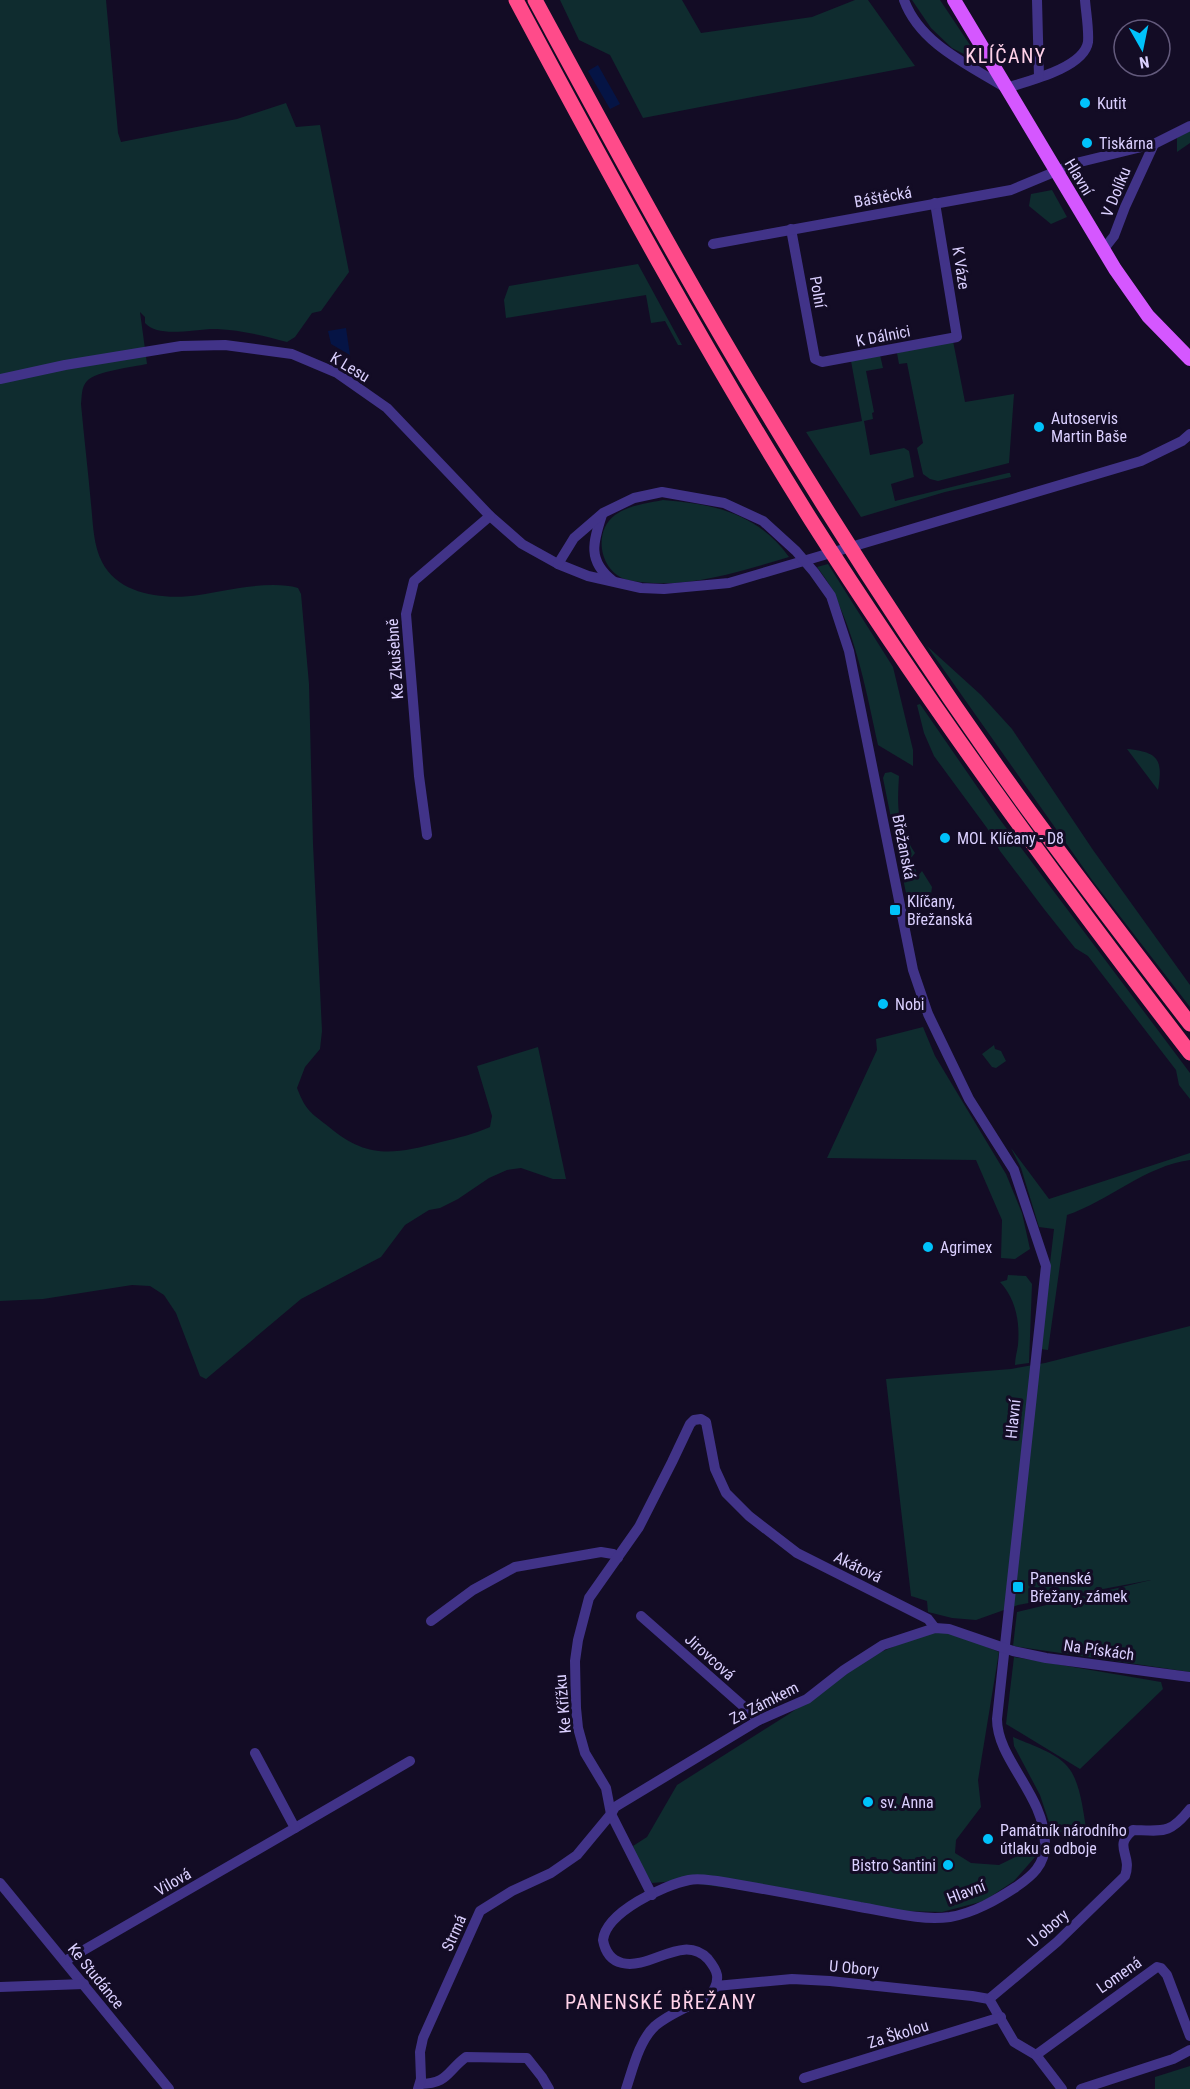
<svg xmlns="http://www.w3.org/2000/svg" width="1190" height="2089" viewBox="0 0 1190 2089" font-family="'Roboto Condensed',sans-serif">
  <rect width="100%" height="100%" fill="#130c25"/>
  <!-- green -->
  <g fill="#0f2c2f">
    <path d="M0,0H106L118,133L121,142L237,119L286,103L296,127L320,125L349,272L321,311L312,313L295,337L287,342C265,336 240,330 217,329C197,328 159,339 145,323V317L140,312L147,364C133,367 96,371 87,381C81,387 82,397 81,404C84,437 88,471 91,504C93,522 93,545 102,562C119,596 167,600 199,595C228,590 271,580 298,588L301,594L309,684L313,844L322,1031L320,1049L305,1067L297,1088C306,1111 310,1112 329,1127C368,1160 395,1154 441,1142C458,1138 474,1134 490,1127L492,1116L477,1066L538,1047L566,1179H553L521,1168L507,1170L489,1178L458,1199L440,1208L429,1210L405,1225L381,1257L301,1299L206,1379L200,1376L176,1313L164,1295L150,1286L132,1285L43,1299L0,1301Z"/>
    <polygon points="560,0 682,0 701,33 812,17 855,0 868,0 915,66 643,118 610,55 579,40"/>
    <polygon points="912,0 940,0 982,63 952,48 931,28"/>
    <polygon points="1190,130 1190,143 1177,152 1177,138"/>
    <polygon points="1052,190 1067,217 1051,224 1029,206 1031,194"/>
    <polygon points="638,264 682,345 678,345 665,321 651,323 646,295 506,318 504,300 509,286"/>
    <polygon points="953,341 965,402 1014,394 1009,463 938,481 930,479 923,474 917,448 923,443 907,363 899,364 897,353"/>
    <polygon points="880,355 883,368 866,371 874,412 872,413 873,419 864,421 870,455 904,448 909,451 914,477 891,484 895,501 1008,473 1010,473 1011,477 945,492 861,517 806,432 862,421 851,361"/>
    <path d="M663,500C714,504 757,513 789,557C738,572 682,591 628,580C600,573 592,532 615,515C629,505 648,503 663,500Z"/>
    <path d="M828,564L893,667L913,750V766L878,745C867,694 857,641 834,594C830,584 823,575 817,567Z"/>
    <polygon points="927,646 981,695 1012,729 1093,850 1190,985 1190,1007 1092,880"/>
    <polygon points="920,704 998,817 1190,1073 1190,1099 1179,1085 1176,1070 1088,956 1075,948 1044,909 1000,851 987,828 934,756 924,733 917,705"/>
    <path d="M1127,749C1159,752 1163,760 1158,790Z"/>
    <path d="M891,772L899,776C897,809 897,825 915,853L911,858L918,876L922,871L932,887L930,903C921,907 916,908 908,903L883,778L885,773Z"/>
    <polygon points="923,1027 935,1056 1006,1174 1022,1213 1030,1249 1015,1259 1001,1258 1002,1220 976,1160 827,1158 877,1050 876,1039"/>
    <polygon points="994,1045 995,1049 1001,1051 1006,1061 996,1068 992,1067 982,1054"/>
    <path d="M1011,1148L1049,1199L1190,1153V1160C1145,1166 1109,1201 1067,1215L1048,1350L1040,1349L1054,1229L1039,1227L1021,1168Z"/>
    <path d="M1008,1275L1026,1276L1032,1284L1029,1363L1015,1365C1015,1358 1017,1352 1018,1345C1020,1322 1016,1299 1000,1282L1007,1280Z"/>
    <polygon points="1190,1326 1190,1672 1013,1646 1017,1612 1151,1580 1018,1605 976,1620 952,1618 928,1612 927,1601 911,1596 886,1379 1011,1369 1045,1363"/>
    <polygon points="930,1631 949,1631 999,1652 978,1780 981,1807 956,1840 955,1853 971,1863 999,1865 1028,1851 1035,1857 1014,1881 984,1901 942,1912 902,1911 676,1881 652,1883 638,1861 633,1846 647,1837 677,1785 789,1714 874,1655"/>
    <polygon points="1014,1657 1161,1682 1163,1689 1080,1769 1006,1724"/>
    <path d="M1013,1737C1030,1745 1055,1752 1067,1766C1080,1780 1083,1810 1086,1828L1053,1834L1040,1795L1014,1746Z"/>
    <polygon points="1190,2066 1190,2089 1155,2089 1155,2077"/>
  </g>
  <!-- water -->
  <g fill="#051445">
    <polygon points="598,65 620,104 610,109 588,71"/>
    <polygon points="346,328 350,355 331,344 328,331"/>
  </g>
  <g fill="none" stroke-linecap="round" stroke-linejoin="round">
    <!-- minor -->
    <g stroke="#413388" stroke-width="10">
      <path d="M904,0C920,44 969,65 1006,88C1028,81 1084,68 1088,42C1089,29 1086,13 1085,0"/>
      <polyline points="1037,0 1039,77"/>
      <polyline points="791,229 815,359 822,362 957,337 935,203"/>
      <polyline points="713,244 1011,190 1076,163 1154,144 1190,126"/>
      <polyline points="1103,250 1114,236 1125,207 1154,144"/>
      <polyline points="0,379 65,365 181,346 225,345 292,354 337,373 387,408 490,516 522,544 558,564 588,576 641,588 664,589 729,583 905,531 1141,461 1182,441 1190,434"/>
      <path d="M602,515C593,542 587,561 613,581"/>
      <path d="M558,564L574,538L603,513L634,498L662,492L724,503L763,521L796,551L814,572L831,596L849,651L913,970L928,1014L969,1099L1014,1170L1046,1266L997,1719C997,1760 1045,1795 1045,1844C1045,1865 1032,1876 1016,1887C996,1900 974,1913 950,1917C921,1921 890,1912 860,1907C813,1898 765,1889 717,1881C708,1880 698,1878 689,1880C664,1885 606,1912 603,1940C605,1951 610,1960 622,1963C651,1970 683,1933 708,1959C712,1964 716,1969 717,1975C718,1984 714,1991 708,1996C691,2006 670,2013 655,2026C639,2041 633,2068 626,2089"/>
      <polyline points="427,835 419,776 406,614 414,581 490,516"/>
      <polyline points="641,1616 759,1720"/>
      <polyline points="431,1621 473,1590 515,1567 601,1552 613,1554 618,1558"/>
      <polyline points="295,1828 410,1761"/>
      <polyline points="0,1883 169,2089"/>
      <polyline points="652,1895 611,1814 606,1788 585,1753 578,1728 576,1708 575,1661 578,1640 589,1598 639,1527 672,1462 690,1424 694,1420 701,1419 706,1422 715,1469 726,1493 749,1516 797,1553 928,1619 935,1628"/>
      <polyline points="65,1961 295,1828 255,1753"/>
      <polyline points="716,1986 792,1979 830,1981 972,1996 989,1999"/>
      <polyline points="0,1987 84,1984"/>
      <path d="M989,1999L1057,1942L1125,1876C1133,1854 1112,1847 1133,1830C1164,1831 1170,1834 1190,1809"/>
      <polyline points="989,1999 1014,2042 1036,2055 1062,2089"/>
      <polyline points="1036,2055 1157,1967 1161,1968 1167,1975 1190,2036"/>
      <polyline points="804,2078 1001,2017"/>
      <path d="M420,2084C448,2084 447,2071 466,2057L527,2058L542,2077L549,2089"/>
      <polyline points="418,2089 421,2079 420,2052 423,2038 480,1911 512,1891 551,1873 577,1855 611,1814 615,1807 759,1720 807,1699 844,1670 883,1645 935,1628 949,1629 1013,1651 1046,1658 1190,1677"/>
      <polyline points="1081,2089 1173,2059 1190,2050"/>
    </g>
    <!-- major -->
    <polyline stroke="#d557ff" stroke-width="14" points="954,0 1115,269 1148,316 1190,359"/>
    <!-- highway -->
    <g stroke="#ff4b8a" stroke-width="15">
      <path d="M516,0C610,176 705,351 811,520C928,704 1057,880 1190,1053"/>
      <path d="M535,0C612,142 688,284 772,421C851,552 935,681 1024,804C1078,878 1134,951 1190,1024"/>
    </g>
  </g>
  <!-- markers -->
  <g fill="#00c2fb" stroke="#130c25" stroke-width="2">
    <circle cx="1085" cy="103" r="6"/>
    <circle cx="1087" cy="143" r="6"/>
    <circle cx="1039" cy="427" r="6"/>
    <circle cx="945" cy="838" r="6"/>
    <rect x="889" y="904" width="12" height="12" rx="3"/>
    <circle cx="883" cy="1004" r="6"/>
    <circle cx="928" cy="1247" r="6"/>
    <rect x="1012" y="1581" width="12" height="12" rx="3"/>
    <circle cx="868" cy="1802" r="6"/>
    <circle cx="988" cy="1839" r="6"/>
    <circle cx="948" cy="1865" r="6"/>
  </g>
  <g text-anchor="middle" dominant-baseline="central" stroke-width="6" stroke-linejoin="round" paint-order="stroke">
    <!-- poi labels -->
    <g font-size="16" fill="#dbd0ff" stroke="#130c25" text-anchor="start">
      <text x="1097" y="103">Kutit</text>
      <text x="1099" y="143">Tiskárna</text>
      <text x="1051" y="418">Autoservis<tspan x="1051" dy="18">Martin Baše</tspan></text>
      <text x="957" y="838">MOL Klíčany - D8</text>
      <text x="907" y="901">Klíčany,<tspan x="907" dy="18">Břežanská</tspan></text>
      <text x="895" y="1004">Nobi</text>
      <text x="940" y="1247">Agrimex</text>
      <text x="1030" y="1578">Panenské<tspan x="1030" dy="18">Břežany, zámek</tspan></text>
      <text x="880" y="1802">sv. Anna</text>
      <text x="1000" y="1830">Památník národního<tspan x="1000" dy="18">útlaku a odboje</tspan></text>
      <text x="936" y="1865" text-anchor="end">Bistro Santini</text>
    </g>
    <!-- street labels -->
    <g font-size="16" fill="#dbd0ff" stroke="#130c25">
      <text transform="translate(1079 177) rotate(59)">Hlavní</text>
      <text transform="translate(1116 192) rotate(-68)">V Dolíku</text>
      <text transform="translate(883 197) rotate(-10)">Báštěcká</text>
      <text transform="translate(961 268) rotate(81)">K Váze</text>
      <text transform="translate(818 292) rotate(80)">Polní</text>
      <text transform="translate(883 336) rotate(-11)">K Dálnici</text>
      <text transform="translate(350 367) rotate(31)">K Lesu</text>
      <text transform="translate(395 659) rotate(-94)">Ke Zkušebně</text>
      <text transform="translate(904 847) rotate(79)">Břežanská</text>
      <text transform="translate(1013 1419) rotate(-84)">Hlavní</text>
      <text transform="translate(858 1567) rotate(26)">Akátová</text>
      <text transform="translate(1099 1650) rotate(8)">Na Pískách</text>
      <text transform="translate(710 1657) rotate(42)">Jirovcová</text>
      <text transform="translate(764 1703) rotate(-27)">Za Zámkem</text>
      <text transform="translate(563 1704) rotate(-95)">Ke Křížku</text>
      <text transform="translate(173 1882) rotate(-30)">Vilová</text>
      <text transform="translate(966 1892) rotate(-21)">Hlavní</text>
      <text transform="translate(1048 1928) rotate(-41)">U obory</text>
      <text transform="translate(454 1933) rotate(-66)">Strmá</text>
      <text transform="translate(854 1968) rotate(5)">U Obory</text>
      <text transform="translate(1119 1975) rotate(-35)">Lomená</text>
      <text transform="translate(96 1976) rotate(51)">Ke Studánce</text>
      <text transform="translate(898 2034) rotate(-17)">Za Školou</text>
    </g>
    <!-- quarter labels -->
    <g font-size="20" letter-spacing="1.5" fill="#ffd2e9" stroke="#130c25">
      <text x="1006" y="56">KLÍČANY</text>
      <text x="661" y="2002">PANENSKÉ BŘEŽANY</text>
    </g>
  </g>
  <!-- north arrow -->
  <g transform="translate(1142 48) rotate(171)"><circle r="28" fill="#130c25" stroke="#635a7c" stroke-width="1.5"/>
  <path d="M0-4.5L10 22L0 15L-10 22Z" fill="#00c2fb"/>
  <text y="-9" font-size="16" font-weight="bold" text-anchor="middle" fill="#dbd0ff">N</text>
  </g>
</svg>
